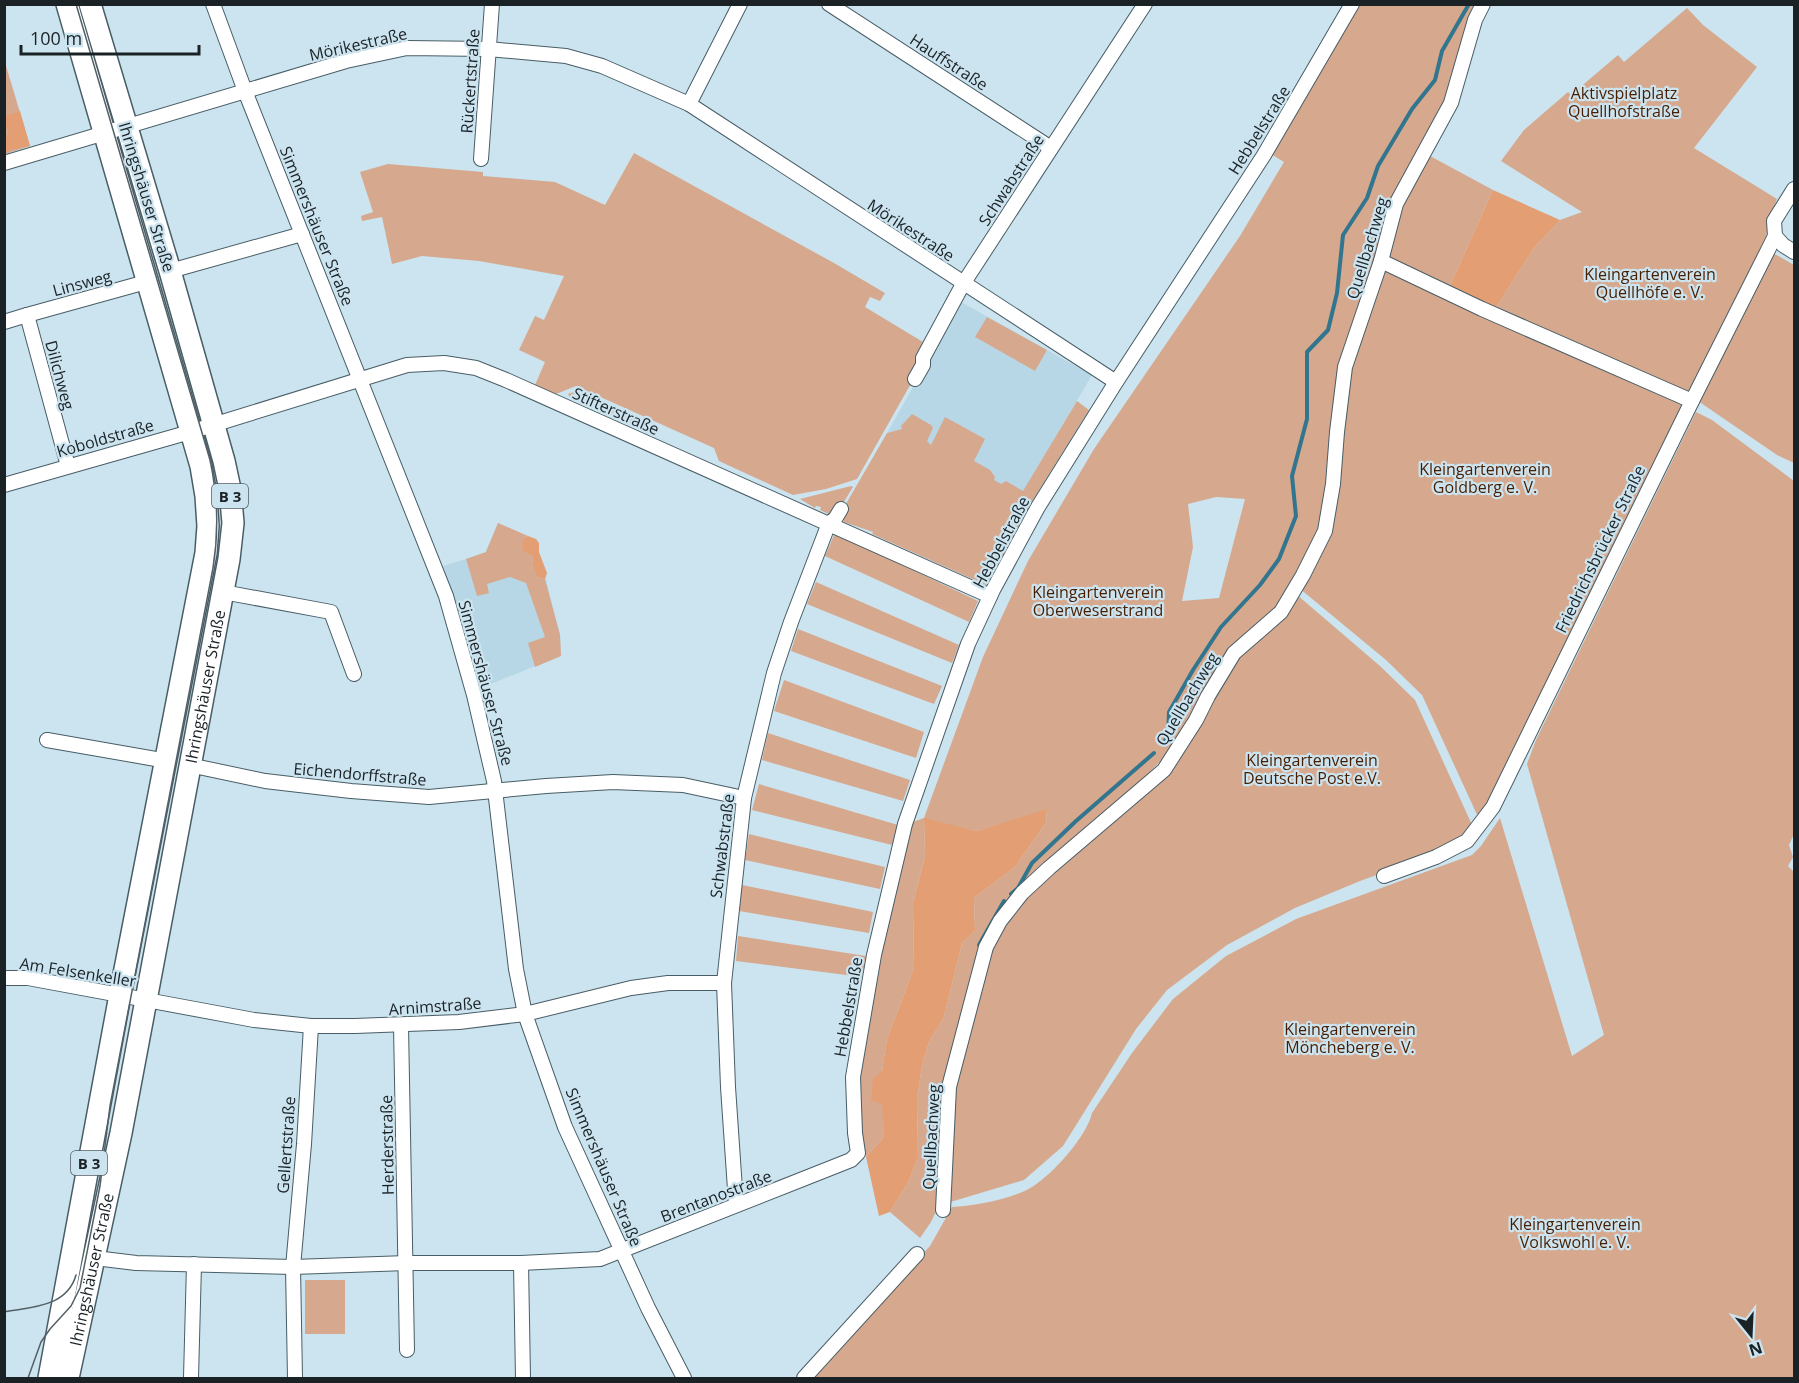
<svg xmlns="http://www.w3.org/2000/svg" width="1799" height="1383" viewBox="0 0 1799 1383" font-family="'Open Sans',sans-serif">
  <rect width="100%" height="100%" fill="#cce4ef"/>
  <!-- built -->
  <g fill="#b8d7e6">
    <polygon points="961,302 1092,375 1021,496 902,429 887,433"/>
    <polygon points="498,523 545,576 560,635 561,656 480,688 464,628 443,566 485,553"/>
  </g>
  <!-- green -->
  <g fill="#d6a88d" fill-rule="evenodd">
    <path d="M1359,5H1479L1446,97L1384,216L1378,248L1368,276L1341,366L1321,531L1277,612L1229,653L1168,753L1131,792L1007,905L944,1086L940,1203L931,1222L920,1238L890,1212L909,1181L918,1157L917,1099L922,1066L929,1042L944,1017L962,943L975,931L974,898L1014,868L1046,823L1047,810L977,831L924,819L925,857L913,903L914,968L887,1039L882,1071L884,1137L866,1157L862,1139L859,1086L876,981L910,823L924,818L983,657L1028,561L1094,449L1240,236L1284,162L1271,154ZM1216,497L1245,499L1219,598L1182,601L1193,547L1188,504Z"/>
    <polygon points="1687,8 1703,25 1757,67 1694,148 1777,199 1769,219 1764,249 1690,395 1495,309 1534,248 1560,220 1582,212 1501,161 1524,130 1568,92 1571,95 1618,55 1624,62"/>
    <polygon points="4,59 30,146 5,154 4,154"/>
    <polygon points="634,153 834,263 885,293 880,301 870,297 865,307 923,342 916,357 922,364 857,479 826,489 793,495 719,461 714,448 576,386 556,394 535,385 545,362 519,350 535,316 544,320 564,276 479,261 422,256 392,264 382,217 362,221 361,216 373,212 360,172 388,164 483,172 483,176 555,182 605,205"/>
    <polygon points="1430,156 1493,190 1449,288 1389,259 1392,232 1398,213"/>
    <polygon points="1773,253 1794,265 1794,463 1777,455 1698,401"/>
    <polygon points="1382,270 1684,406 1490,805 1479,819 1422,695 1386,660 1299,588 1327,532 1349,369"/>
    <polygon points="987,317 1047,350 1035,371 975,337"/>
    <polygon points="574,392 652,427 650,432 569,396 568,394"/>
    <polygon points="1077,401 1089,410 1031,503 986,585 872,534 873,532 844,522 843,509 887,433 902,429 901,426 912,414 931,425 933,428 927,441 931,445 945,417 985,439 974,461 990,470 995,477 994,480 1001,484 1006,481 1023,491"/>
    <path d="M1696,412L1712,420L1794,481V834L1789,845L1793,857L1788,866L1794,872V1378H810L930,1246L952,1207C974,1206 1013,1199 1032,1187C1053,1174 1087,1136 1092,1113L1132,1053L1173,999L1226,956L1296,919L1472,855L1481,846L1500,818L1572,1056L1604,1035L1527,764L1536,740Z"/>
    <polygon points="851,486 853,487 842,505 831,515 820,510 821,507 816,506 815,508 800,499"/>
    <polygon points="498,523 528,536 524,538 524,552 533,557 532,564 537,577 545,579 560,635 561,656 535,667 528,643 545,637 526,583 510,577 487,584 489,593 477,596 466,559 486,552"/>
    <polygon points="835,533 978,601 969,622 825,556"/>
    <polygon points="816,582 959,645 952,663 807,604"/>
    <polygon points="1296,594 1380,666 1415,700 1473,827 1464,838 1435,854 1360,881 1295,908 1227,945 1167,990 1136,1029 1063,1146 1024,1180 947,1203 952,1083 986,954 1006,917 1037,882 1170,770 1229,668"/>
    <polygon points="798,629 942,686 934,704 791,651"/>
    <polygon points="784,680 924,732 916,758 774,711"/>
    <polygon points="768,733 910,780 903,801 762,760"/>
    <polygon points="759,784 898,825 892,845 752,810"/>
    <polygon points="749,834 885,867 880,889 745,860"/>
    <polygon points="742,885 873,912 869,933 739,911"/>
    <polygon points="738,936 866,956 862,977 736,961"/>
    <rect x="305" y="1280" width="40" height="54"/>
  </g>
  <!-- forest -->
  <g fill="#e39e74">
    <polygon points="20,111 30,146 10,150 5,154 5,139 9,131 5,126 5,116"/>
    <polygon points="1493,190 1560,220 1534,248 1495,309 1449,288"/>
    <polygon points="528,536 536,539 539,543 539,552 547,573 545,579 537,577 532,564 533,557 524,552 522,546 524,538"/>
    <polygon points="1047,809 1046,823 1014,868 974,898 975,931 962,943 944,1017 929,1042 922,1066 917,1099 918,1157 909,1181 890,1212 879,1216 866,1157 884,1137 882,1104 871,1100 873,1079 882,1071 887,1039 914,968 913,903 925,857 924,818 977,831"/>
  </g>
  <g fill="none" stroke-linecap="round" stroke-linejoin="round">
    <!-- stream -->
    <g stroke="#32758f" stroke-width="4">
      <polyline points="1162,744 1168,737 1169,712 1193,670 1221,627 1260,585 1279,559 1296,516 1292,476 1307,419 1307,352 1328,330 1337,293 1343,235 1367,198 1378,166 1412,109 1435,80 1442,51 1469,4"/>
      <polyline points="1011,894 1018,888 1032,863 1076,821 1154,753"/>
      <polyline points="979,945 1004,901"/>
    </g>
    <defs>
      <g id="minor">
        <polyline points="213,4 245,91 446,596 474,695 494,781 516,969 525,1014 565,1127 648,1308 684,1378"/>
        <polyline points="829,4 1051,148"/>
        <polyline points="689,104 740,4"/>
        <polyline points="481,159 492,4"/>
        <polyline points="4,163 346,61 407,48 488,49 566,56 602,66 689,104 1116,382"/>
        <polyline points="1775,236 1783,245 1794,252"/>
        <polyline points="1381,261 1482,309 1692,401"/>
        <polyline points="170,271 302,234"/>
        <polyline points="27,315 146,282"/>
        <polyline points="4,322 27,315 68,466"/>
        <polyline points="915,379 923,365 923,358 963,284 1145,4"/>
        <polyline points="4,485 190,432 407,365 444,363 476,368 506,380 990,596"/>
        <polyline points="223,592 331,612 354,674"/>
        <polyline points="47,740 167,761"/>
        <polyline points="189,765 265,781 351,791 429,797 546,786 613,782 683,785 744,798"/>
        <polyline points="1384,876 1436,857 1467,841 1493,807 1692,401 1769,248 1775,236 1774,221 1794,189"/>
        <polyline points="4,978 28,978 254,1020 311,1026 355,1026 459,1022 525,1014 631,988 668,983 724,983"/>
        <polyline points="401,1026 407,1350"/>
        <polyline points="736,1204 728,1087 724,983 744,798 774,673 791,622 829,523 835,519 841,509"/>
        <polyline points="943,1210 949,1087 986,947 1000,921 1022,893 1049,868 1164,770 1196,720 1208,696 1234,653 1281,612 1303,575 1325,531 1333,484 1337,432 1345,367 1381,261 1396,204 1451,103 1475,20 1483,4"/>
        <polyline points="95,1258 136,1263 293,1267 407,1263 521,1263 600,1259 803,1179 851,1160 858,1153 855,1133 853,1077 874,955 905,824 968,644 993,590 1038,507 1116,382 1264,155 1352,4"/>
        <polyline points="521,1263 523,1378"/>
        <polyline points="191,1378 194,1264"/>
        <polyline points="295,1378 293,1267 304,1144 311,1026"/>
        <polyline points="804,1378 917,1254"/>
      </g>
      <g id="primary">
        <polyline points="49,1378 120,995 206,553 208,526 206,496 201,466 67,4"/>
        <path id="s1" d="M68,1378L121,1133L229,559L233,523L230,489L224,461L170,271L90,4"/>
      </g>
    </defs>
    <!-- minor casing -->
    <use href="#minor" stroke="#485d66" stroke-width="16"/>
    <!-- primary casing -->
    <use href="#primary" stroke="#485d66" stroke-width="24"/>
    <!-- minor -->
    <use href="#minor" stroke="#fff" stroke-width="14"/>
    <!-- primary -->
    <use href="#primary" stroke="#fff" stroke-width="21"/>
    <!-- tram -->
    <g stroke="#536067" stroke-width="1.5">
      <path d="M4,1312C32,1307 67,1307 76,1275"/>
      <path d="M28,1378L41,1342L50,1329L71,1306L80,1288L100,1186L110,1106L213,568C219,531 218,497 210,460L76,4"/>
    </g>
  </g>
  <g text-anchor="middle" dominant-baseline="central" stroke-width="4.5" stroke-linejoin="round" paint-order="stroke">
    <!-- shield labels -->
    <g fill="#cce4ef" stroke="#4f5c62" stroke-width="1.5">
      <rect x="212" y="484" width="36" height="24" rx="4.5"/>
      <rect x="71" y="1151" width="36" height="24" rx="4.5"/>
    </g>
    <g font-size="15" font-weight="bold" fill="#1a2226">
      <text x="230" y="496">B 3</text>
      <text x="89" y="1163">B 3</text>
    </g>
    <!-- street labels -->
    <g font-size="16" fill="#1a2226" stroke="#cce4ef">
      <text transform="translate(358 44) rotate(-13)">Mörikestraße</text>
      <text transform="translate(949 62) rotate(33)">Hauffstraße</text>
      <text transform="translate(470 81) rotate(-86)">Rückertstraße</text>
      <text transform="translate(1259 130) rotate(-58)">Hebbelstraße</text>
      <text transform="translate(1011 180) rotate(-57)">Schwabstraße</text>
      <text transform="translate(147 197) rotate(73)">Ihringshäuser Straße</text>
      <text transform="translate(317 226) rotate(68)">Simmershäuser Straße</text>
      <text transform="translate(911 230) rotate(33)">Mörikestraße</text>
      <text transform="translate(1367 248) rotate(-73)">Quellbachweg</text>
      <text transform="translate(82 283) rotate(-15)">Linsweg</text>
      <text transform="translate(60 375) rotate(75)">Dilichweg</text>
      <text transform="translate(616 411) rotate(24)">Stifterstraße</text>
      <text transform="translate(105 438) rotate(-16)">Koboldstraße</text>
      <text transform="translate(1001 542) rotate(-62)">Hebbelstraße</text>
      <text transform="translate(1600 549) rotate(-64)">Friedrichsbrücker Straße</text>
      <text transform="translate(486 683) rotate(75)">Simmershäuser Straße</text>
      <text stroke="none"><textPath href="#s1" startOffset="705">Ihringshäuser Straße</textPath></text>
      <text transform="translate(1187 699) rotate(-59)">Quellbachweg</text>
      <text transform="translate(360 774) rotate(5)">Eichendorffstraße</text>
      <text transform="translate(722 846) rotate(-83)">Schwabstraße</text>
      <text transform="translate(78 972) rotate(9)">Am Felsenkeller</text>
      <text transform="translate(435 1006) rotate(-4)">Arnimstraße</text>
      <text transform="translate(848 1007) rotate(-80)">Hebbelstraße</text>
      <text transform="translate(931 1137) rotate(-87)">Quellbachweg</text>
      <text transform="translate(286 1145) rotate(-86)">Gellertstraße</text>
      <text transform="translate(387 1145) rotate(-91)">Herderstraße</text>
      <text transform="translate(604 1167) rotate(67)">Simmershäuser Straße</text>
      <text transform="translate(716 1196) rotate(-21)">Brentanostraße</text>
      <text stroke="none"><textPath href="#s1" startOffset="111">Ihringshäuser Straße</textPath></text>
    </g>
    <!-- park labels -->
    <g font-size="16" fill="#491e00" stroke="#cce4ef">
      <text x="1624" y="93">Aktivspielplatz<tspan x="1624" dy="18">Quellhofstraße</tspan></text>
      <text x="1650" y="274">Kleingartenverein<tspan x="1650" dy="18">Quellhöfe e. V.</tspan></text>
      <text x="1485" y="469">Kleingartenverein<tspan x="1485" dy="18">Goldberg e. V.</tspan></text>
      <text x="1098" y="592">Kleingartenverein<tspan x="1098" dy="18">Oberweserstrand</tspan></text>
      <text x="1312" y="760">Kleingartenverein<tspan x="1312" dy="18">Deutsche Post e.V.</tspan></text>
      <text x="1350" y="1029">Kleingartenverein<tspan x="1350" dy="18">Möncheberg e. V.</tspan></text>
      <text x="1575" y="1224">Kleingartenverein<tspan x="1575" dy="18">Volkswohl e. V.</tspan></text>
    </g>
  </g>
  <!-- border -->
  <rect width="1799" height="1383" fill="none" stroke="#1a2226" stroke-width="12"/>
  <!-- north arrow -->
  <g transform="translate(1751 1335) rotate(162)" stroke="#cce4ef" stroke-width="4.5" paint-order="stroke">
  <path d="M0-4.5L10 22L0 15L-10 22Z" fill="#1a2226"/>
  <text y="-9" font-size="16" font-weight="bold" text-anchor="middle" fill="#1a2226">N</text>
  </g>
  <!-- scale -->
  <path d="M21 45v9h178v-9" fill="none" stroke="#1a2226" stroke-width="3"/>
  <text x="30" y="45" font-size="18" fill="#1a2226" stroke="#cce4ef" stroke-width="4.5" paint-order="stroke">100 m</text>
</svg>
